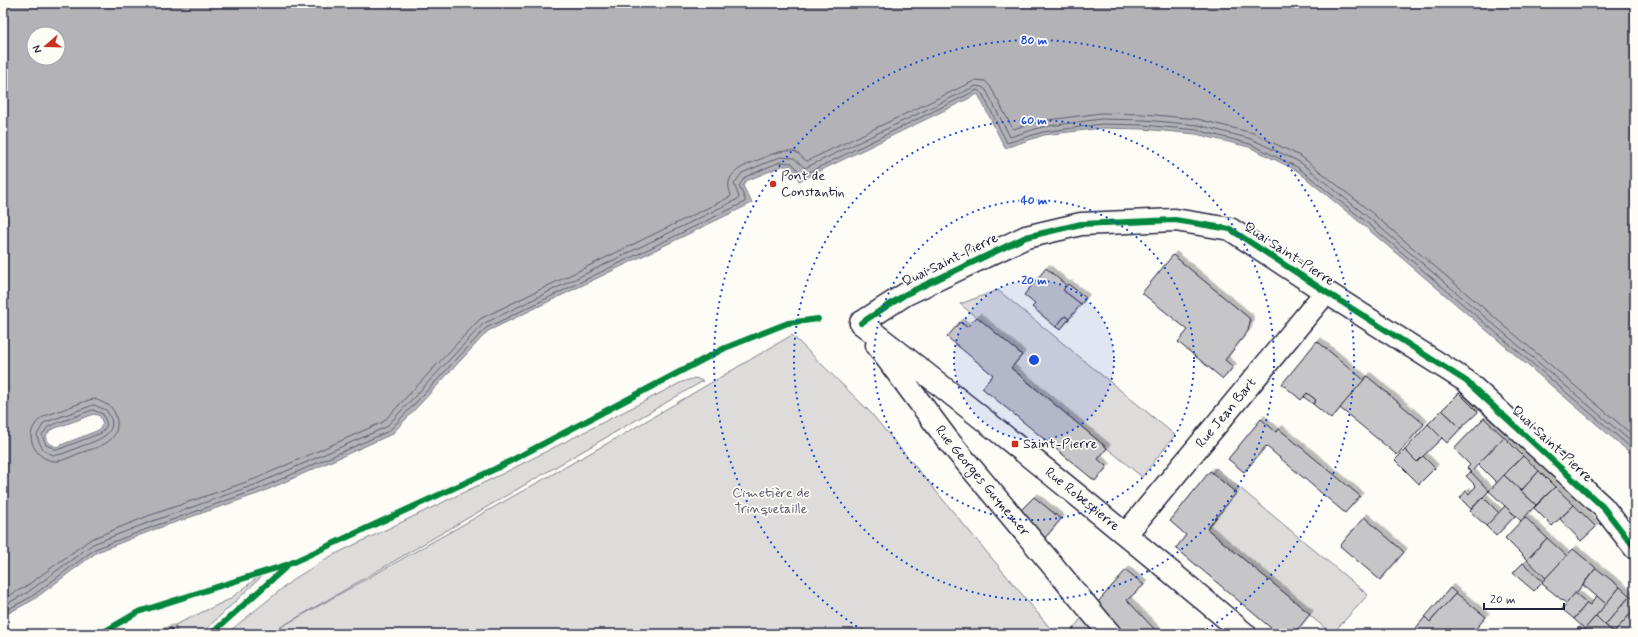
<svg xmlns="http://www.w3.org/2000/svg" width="1638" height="637" viewBox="0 0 1638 637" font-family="Mynerve,sans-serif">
  <defs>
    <filter id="shadow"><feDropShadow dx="3.5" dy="-3.5" stdDeviation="0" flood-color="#0004"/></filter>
  </defs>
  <rect width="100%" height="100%" fill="#fdfcf7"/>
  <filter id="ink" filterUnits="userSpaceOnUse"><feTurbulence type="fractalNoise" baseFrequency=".025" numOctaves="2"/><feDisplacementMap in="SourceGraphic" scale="8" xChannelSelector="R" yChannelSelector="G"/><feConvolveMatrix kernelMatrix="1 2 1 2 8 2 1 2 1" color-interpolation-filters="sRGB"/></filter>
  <g filter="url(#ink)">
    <!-- green -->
    <g fill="#dddcdb" stroke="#807f8b">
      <polygon points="998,290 1175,435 1142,477 1011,368 1022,355 960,304"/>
      <polygon points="792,335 870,412 1055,634 226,634 294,579 329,557 504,473 682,382 695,378 703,381 274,631 624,434"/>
      <polygon points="1216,468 1368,595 1332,634 1207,529 1236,493 1212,473"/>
      <polygon points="261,577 201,634 177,634 175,625 230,599 257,578"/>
      <polygon points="1083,616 1099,634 1069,634"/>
    </g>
    <!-- water -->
    <path fill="#b2b2b7" stroke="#787885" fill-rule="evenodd" d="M3,3H1635V457L1362,224L1296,170L1249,147L1196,134L1143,129L1102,128L1044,135L1005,148L978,94L799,181L798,177L791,166H782L746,181L743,186L752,203L488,331L392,434L260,493L153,530L97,552L33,600L3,616ZM34,34H58V58H34ZM94,414L100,416L103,424L99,430L56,447L49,443L46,436L50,430Z"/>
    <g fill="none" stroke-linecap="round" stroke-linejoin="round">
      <!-- shore -->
      <g stroke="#5c5c6d" stroke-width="1">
        <path d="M95,399L110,406C120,417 120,435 106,443C98,448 89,450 80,453C72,456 62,462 54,461C41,460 31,448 31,435C32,427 38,419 45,416L89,400Z"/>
        <path d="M94,405L106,410C123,432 99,440 82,446C74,449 66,453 58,455C46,456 39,446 37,435L44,423Z"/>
        <polygon points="93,410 103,414 107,425 101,433 57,450 46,445 42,435 48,427"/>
        <path d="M3,599L25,587L91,539L148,516L255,479L383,422L480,319L730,197L731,195C722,174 742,167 756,161C768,156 778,150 792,151C799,152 801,158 807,161L976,80L985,81L990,86L1013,129L1041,121L1101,113L1144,114L1197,119L1253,133L1302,157L1372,213L1635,437"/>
        <polyline points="3,606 28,592 93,544 150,522 257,484 386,427 483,324 738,199 739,197 734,184 742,173 780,157 794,158 805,168 976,86 982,87 986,90 1010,137 1042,127 1101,119 1144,120 1198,125 1251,139 1300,162 1368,217 1635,445"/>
        <polyline points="3,612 31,597 95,549 152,527 259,489 389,431 486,328 745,202 745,199 739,186 745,177 780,162 792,163 801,174 803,175 977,90 982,93 1007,143 1043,132 1102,124 1143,125 1197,130 1250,144 1297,167 1365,221 1635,451"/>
      </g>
    </g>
    <!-- building -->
    <g fill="#c6c6c8" stroke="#22223b" filter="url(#shadow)">
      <polygon points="1173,255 1249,318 1250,321 1248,331 1225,360 1233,367 1223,379 1178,342 1188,330 1142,293"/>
      <polygon points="1046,268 1067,286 1063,290 1081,304 1069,319 1065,316 1056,327 1032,307 1035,304 1024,295"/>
      <polygon points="1068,284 1086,298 1081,304 1063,290"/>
      <polygon points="1065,316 1069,319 1060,330 1056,327"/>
      <polygon points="977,317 1022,355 1011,368 1107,448 1098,459 1107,467 1095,481 982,388 993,375 947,337 960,322 967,327"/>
      <polygon points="1317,341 1364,380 1331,419 1313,404 1316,400 1307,393 1301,400 1282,384"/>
      <polygon points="1367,376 1424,424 1397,455 1340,408"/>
      <polygon points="1307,393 1316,400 1313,404 1304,397"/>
      <polygon points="1459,393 1478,412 1461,428 1442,410"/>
      <polygon points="1442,410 1461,428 1447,443 1428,424"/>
      <polygon points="1484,418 1504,437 1471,472 1467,468 1470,465 1454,449"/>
      <polygon points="1261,419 1276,432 1279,429 1360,496 1345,513 1266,446 1244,472 1228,459"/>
      <polygon points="1428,424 1442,438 1417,462 1405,450"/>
      <polygon points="1504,437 1523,456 1497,483 1478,464"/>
      <polygon points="1405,450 1417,462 1423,456 1435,468 1419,484 1395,460"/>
      <polygon points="1523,456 1539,471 1521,491 1504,475"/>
      <polygon points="1210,471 1236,493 1207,529 1310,614 1294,634 1278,634 1176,548 1186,535 1170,521"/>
      <polygon points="1539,471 1555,487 1536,505 1521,491"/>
      <polygon points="1471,472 1489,491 1471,509 1460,498 1466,491 1469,494 1476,486 1466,476"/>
      <polygon points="1504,475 1536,505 1521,521 1489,491"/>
      <polygon points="1555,487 1574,505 1552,526 1534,508"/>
      <polygon points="1034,497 1061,519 1044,539 1020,511"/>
      <polygon points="1483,497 1499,513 1486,526 1470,511"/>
      <polygon points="1574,505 1596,527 1581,541 1560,519"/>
      <polygon points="1505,506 1515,516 1496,536 1486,526"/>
      <polygon points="1364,517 1404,552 1380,580 1340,546"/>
      <polygon points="1525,517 1547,538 1527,560 1505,538"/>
      <polygon points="1547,538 1567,556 1546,578 1527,560"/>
      <polygon points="1573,549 1596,568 1567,604 1541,583"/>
      <polygon points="1523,563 1543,582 1534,591 1513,573"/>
      <polygon points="1596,568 1620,587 1606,604 1583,585"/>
      <polygon points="1126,570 1144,585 1127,600 1159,634 1123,634 1097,603"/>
      <polygon points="1620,587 1630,596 1605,625 1596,616"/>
      <polygon points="1450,588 1456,593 1430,622 1425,617"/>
      <polygon points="1456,593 1486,617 1471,634 1421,634 1415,629 1425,617 1430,622"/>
      <polygon points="1575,593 1587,603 1574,619 1562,609"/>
      <polygon points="1597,596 1606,604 1585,629 1574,619 1587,603 1590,605"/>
      <polygon points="1630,596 1635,600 1635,609 1614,632 1605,625"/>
      <polygon points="1635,609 1635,634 1616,634 1614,632"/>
      <polygon points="1596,616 1605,625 1616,634 1587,634 1583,631"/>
      <polygon points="1579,627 1583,631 1587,634 1574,634"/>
      <polygon points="171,628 173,634 153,634"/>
      <polygon points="171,628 173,634 160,634 159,632"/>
    </g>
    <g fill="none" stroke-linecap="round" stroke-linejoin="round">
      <defs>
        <g id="minor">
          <polyline points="861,323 906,294 1026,237 1081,224 1175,220 1230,229 1326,292 1466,381 1603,507 1635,548"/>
          <path id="s1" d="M861,323C991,424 1119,528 1245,634"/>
          <path id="s2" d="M877,345L947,439L1110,634"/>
          <path id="s3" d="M1126,534L1326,292"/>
        </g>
      </defs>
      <!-- minor casing -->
      <use href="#minor" stroke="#22223b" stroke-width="25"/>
      <!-- minor -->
      <use href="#minor" stroke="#fdfcf7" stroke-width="22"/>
      <defs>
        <g id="cycleway">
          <polyline points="861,323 906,294 1026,237 1081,224 1175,220 1230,229 1326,292 1466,381 1603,507 1635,548"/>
          <polyline points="100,634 138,612 289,564 495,469 725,348 788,323 818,319"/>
          <polyline points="211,634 286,567"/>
        </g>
      </defs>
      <!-- cycleway casing -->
      <use href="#cycleway" stroke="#fdfcf7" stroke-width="8"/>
      <!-- cycleway -->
      <use href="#cycleway" stroke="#00873e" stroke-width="6"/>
    </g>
  </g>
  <!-- distance rings -->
  <circle cx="1034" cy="360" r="80" fill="#1d4ed8" fill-opacity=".12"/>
  <g fill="none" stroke="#1d4ed8" stroke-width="2" stroke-dasharray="2 4">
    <circle cx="1034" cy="360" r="80"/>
    <circle cx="1034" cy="360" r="160"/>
    <circle cx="1034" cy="360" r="240"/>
    <path d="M867 633A320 320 0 1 1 1201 633"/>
  </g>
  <!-- markers -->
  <g fill="#c8321e" stroke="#fdfcf7" stroke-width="1.5">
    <circle cx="773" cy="184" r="4"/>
    <rect x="1011" y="440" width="8" height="8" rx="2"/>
  </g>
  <g text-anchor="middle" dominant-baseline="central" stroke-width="3.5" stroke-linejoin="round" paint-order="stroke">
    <!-- poi labels -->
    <g font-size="14" fill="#22223b" stroke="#fdfcf7" text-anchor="start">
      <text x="781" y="176">Pont de<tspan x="781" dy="16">Constantin</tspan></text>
      <text x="1023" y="444">Saint-Pierre</text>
    </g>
    <!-- street labels -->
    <g font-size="14" fill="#22223b" stroke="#fdfcf7">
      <text transform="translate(1289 254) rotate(33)">Quai Saint-Pierre</text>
      <text transform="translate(950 260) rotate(-26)">Quai Saint-Pierre</text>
      <text stroke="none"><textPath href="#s3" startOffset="157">Rue Jean Bart</textPath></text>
      <text transform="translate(1552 444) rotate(43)">Quai Saint-Pierre</text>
      <text stroke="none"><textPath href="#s2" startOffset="172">Rue Georges Guynemer</textPath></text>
      <text stroke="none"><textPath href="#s1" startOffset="283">Rue Robespierre</textPath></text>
    </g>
    <!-- park labels -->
    <g font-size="14" fill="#5a5a6b" stroke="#fdfcf7">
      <text x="771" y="493">Cimetière de<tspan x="771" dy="16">Trinquetaille</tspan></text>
    </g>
  </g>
  <circle cx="1034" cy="360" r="6" fill="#1d4ed8" stroke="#fdfcf7" stroke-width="2"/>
  <g font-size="12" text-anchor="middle" font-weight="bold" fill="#1d4ed8" stroke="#fdfcf7" stroke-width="3.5" stroke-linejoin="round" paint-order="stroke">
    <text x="1034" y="44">80 m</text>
    <text x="1034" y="124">60 m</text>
    <text x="1034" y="204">40 m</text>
    <text x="1034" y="284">20 m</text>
  </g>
  <!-- margin -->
  <rect width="1638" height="637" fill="none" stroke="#fdfcf7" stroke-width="16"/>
  <rect x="8" y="8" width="1622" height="621" fill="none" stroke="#22223b" stroke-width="1.5" filter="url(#ink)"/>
  <!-- north arrow -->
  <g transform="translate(46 46) rotate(250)"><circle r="19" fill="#fdfcf7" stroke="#a5a5ac"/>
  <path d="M0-3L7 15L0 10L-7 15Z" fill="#c8321e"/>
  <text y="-6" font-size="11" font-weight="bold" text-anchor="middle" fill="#22223b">N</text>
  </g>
  <!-- scale -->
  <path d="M1484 603v6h80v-6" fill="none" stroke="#22223b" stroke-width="2"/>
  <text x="1490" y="603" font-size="12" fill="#22223b" stroke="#fdfcf7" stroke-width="3" paint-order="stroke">20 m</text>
</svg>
